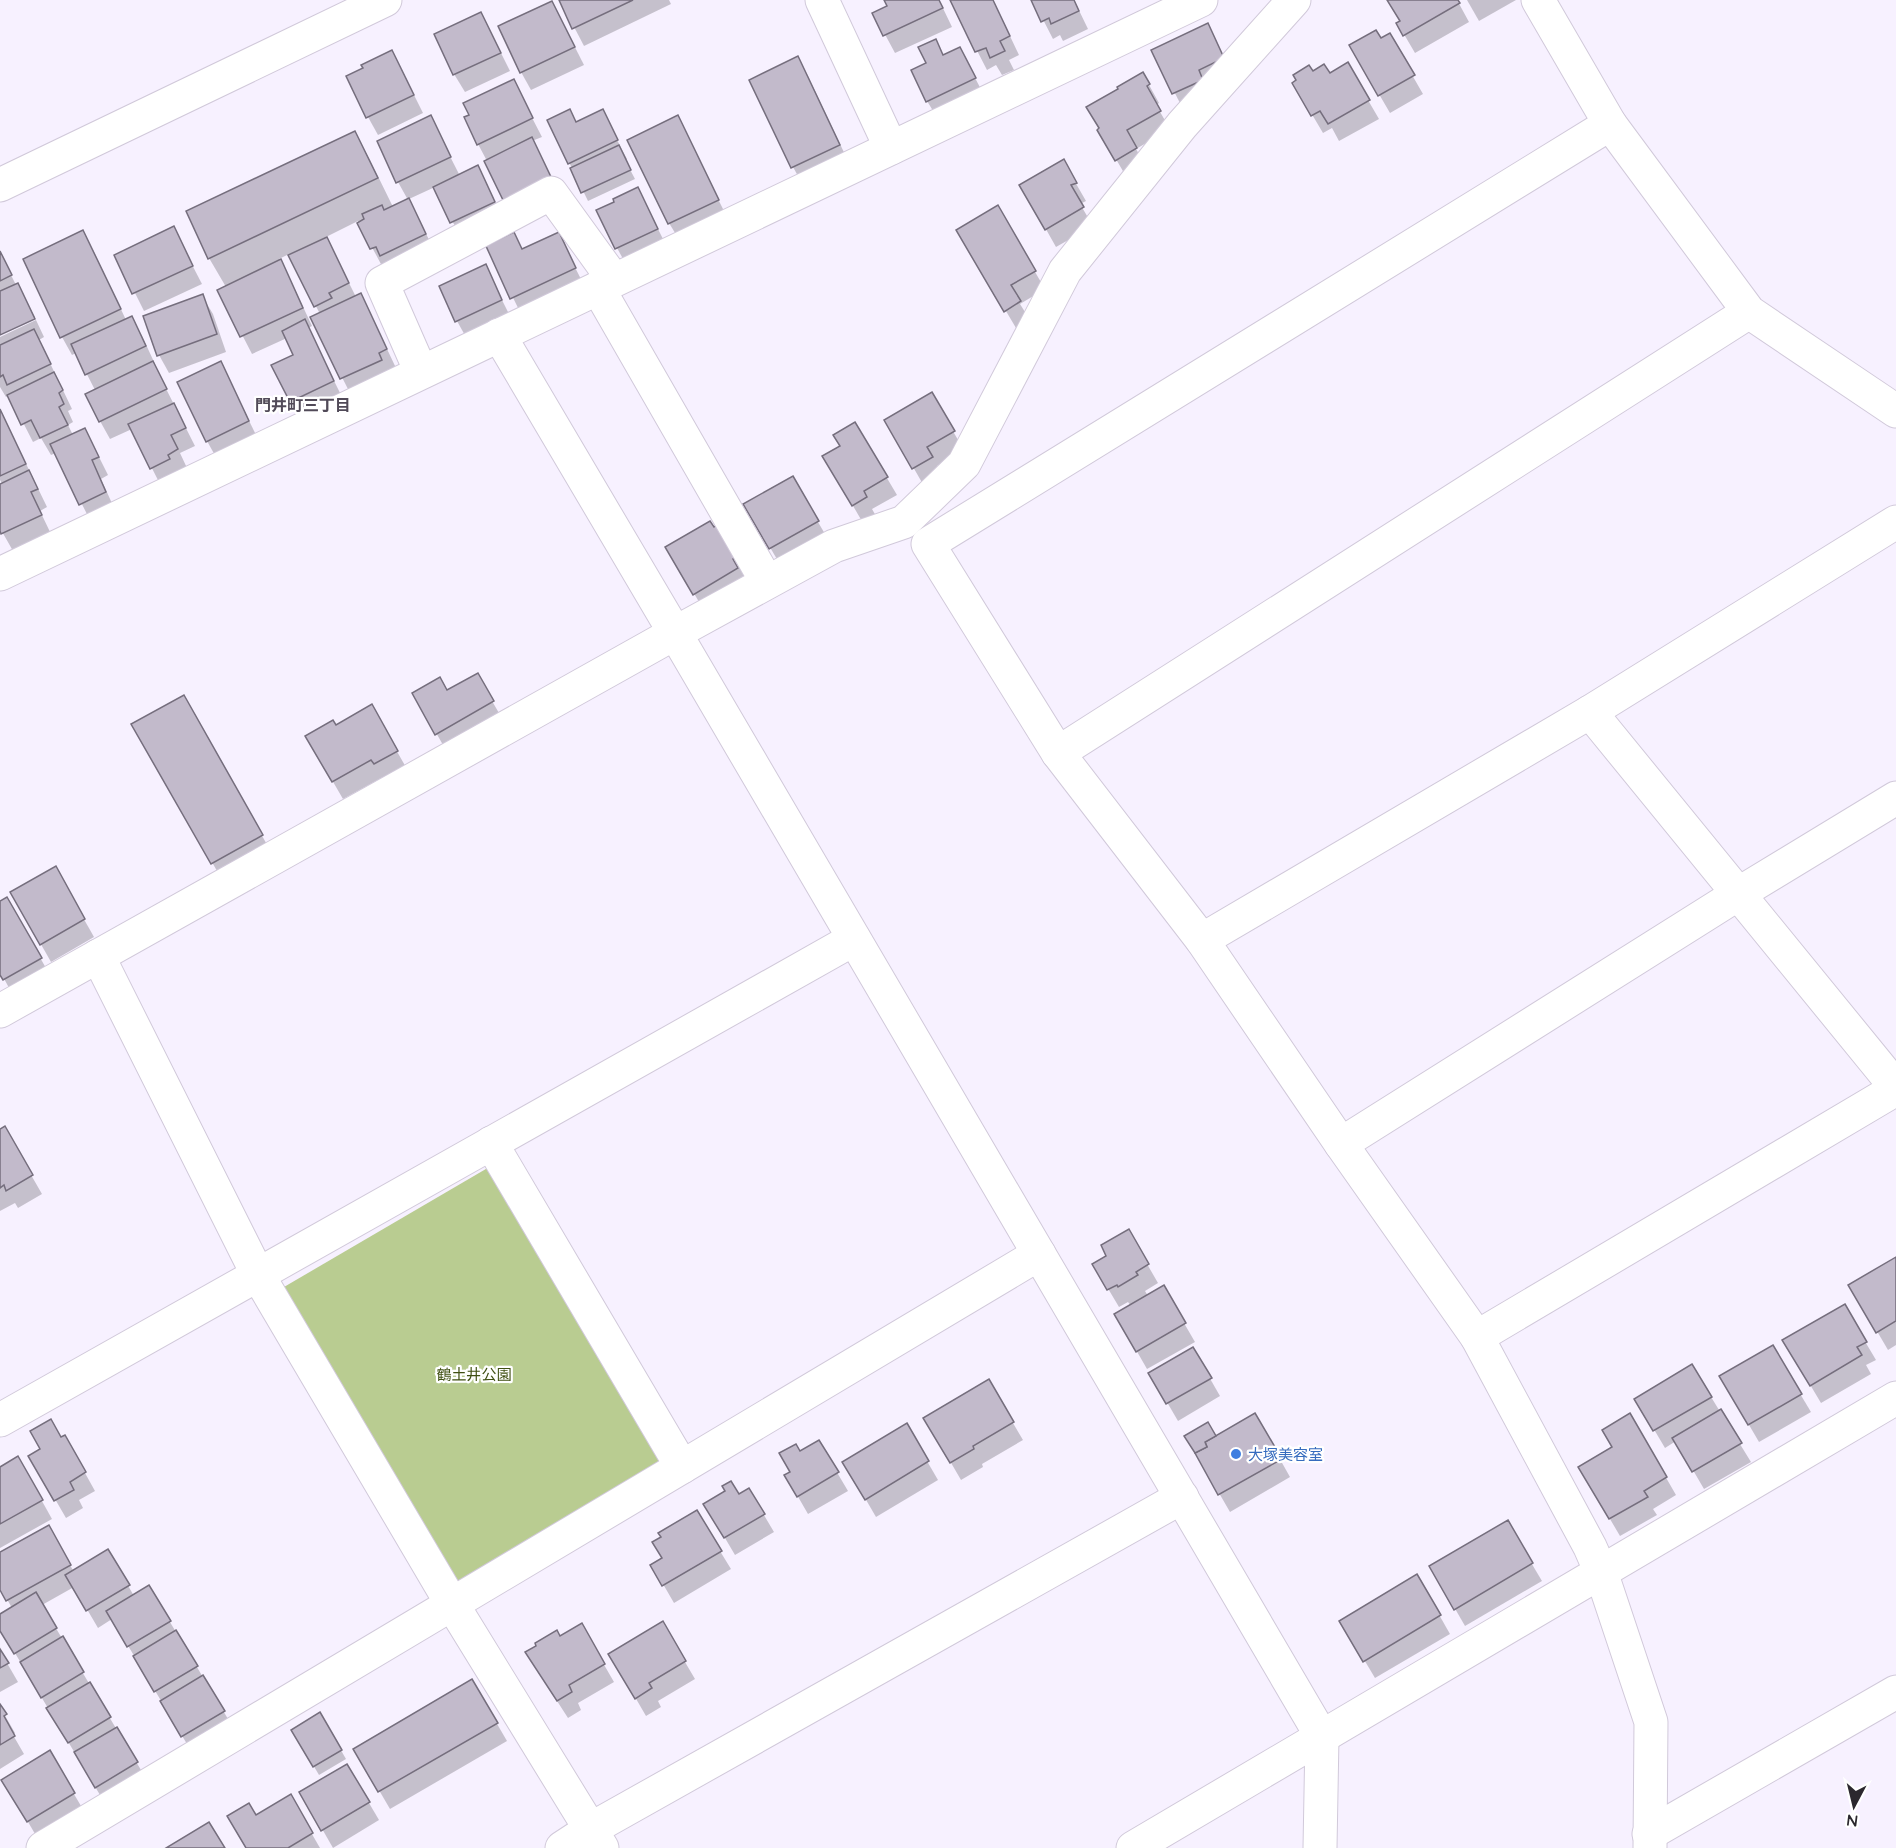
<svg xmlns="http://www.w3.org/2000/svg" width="1896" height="1848" viewBox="0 0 1896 1848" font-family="Quicksand,'Noto Sans JP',sans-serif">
  <rect width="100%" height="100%" fill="#f7f1ff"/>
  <!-- green -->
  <polygon fill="#b9cc91" points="491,1166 665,1462 458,1582 284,1287"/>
  <!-- shadow -->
  <g fill="#0003">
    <polygon points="560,0 669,0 671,4 584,46"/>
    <polygon points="886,0 939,0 952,27 895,53 874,14 889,7"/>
    <polygon points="951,0 993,0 1019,55 1009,60 1014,70 1002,75 996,65 987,70"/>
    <polygon points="1033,0 1074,0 1088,29 1063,41 1060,35 1053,39"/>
    <polygon points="1389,0 1457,0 1469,22 1415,53 1398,24 1402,22"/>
    <polygon points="1467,0 1516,0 1479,21"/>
    <polygon points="552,2 584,65 531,90 521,72"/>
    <polygon points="481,13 510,71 465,92 454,74"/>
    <polygon points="1207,25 1233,76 1184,111 1153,50"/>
    <polygon points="1389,35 1423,94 1390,113 1351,46 1381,40"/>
    <polygon points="935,41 944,56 960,49 985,97 938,119 927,101 928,64"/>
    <polygon points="392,51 423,113 378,135 368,117 364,68"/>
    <polygon points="798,58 808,76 849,163 803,185 793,167"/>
    <polygon points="1347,64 1379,119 1339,141 1332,128 1323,133 1294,84 1313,73 1329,75"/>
    <polygon points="1143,74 1159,103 1156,105 1170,129 1136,149 1146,166 1127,178 1099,130"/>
    <polygon points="513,81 542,137 532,141 560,195 487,161 478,144"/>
    <polygon points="602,111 627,159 625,160 635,179 588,201 549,121 576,123"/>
    <polygon points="430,117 460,176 478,167 504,220 462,240 435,187 409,199 435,252 382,266 358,221 326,237 356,297 360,295 370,313 396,368 352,397 312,318 320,314 289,254 279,259 290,279 312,326 308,328 343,399 301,419 291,401 295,355 287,338 252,354 219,290 226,287 209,258 355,133 370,160 393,207 408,200 398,182"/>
    <polygon points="677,117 728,219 680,241 669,223"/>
    <polygon points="1063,161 1086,201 1080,204 1093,226 1056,247 1021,185"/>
    <polygon points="638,189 667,247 627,266 617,248"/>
    <polygon points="997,207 1045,289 1020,304 1030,320 1016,328 958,230"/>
    <polygon points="173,228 202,284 144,311 116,255"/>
    <polygon points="514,234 523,250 558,234 585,287 522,316 488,247"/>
    <polygon points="93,250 126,320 131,318 142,336 155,364 154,365 195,446 180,453 187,468 161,486 132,429 110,439 100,421 95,390 76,353 72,355 62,337"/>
    <polygon points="0,253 16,285 17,285 35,317 0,334"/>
    <polygon points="485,266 511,318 467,339 457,321"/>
    <polygon points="202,296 213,314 226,352 169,373 159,355"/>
    <polygon points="36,320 44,337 39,340 72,409 68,411 73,422 68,425 73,435 94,447 108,475 101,479 115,510 91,522 56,453 51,455 41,438 33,442 9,395 6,397 0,387 0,337"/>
    <polygon points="221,363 258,439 217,459 207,441"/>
    <polygon points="931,394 964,450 937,466 942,475 924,486 886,420"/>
    <polygon points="0,410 47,507 40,511 51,534 13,551 0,528 0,486 3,485 0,480"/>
    <polygon points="855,424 897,495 872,509 876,516 863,523 824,456 842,446"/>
    <polygon points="792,478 828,539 781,566 745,505"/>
    <polygon points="710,523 746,574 742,577 747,587 705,612 667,548"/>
    <polygon points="477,675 503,720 447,752 414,694 447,692"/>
    <polygon points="183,697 277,862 228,890 133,725"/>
    <polygon points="371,706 407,769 386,781 383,777 343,799 307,737 335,727"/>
    <polygon points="55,868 94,937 51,962 12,893"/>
    <polygon points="7,899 51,977 14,997 2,975 0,977 0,903"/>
    <polygon points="4,1128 42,1194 18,1208 15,1203 0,1211 0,1130"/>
    <polygon points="1128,1231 1158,1283 1145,1291 1148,1296 1163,1287 1195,1342 1147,1369 1116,1315 1131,1306 1128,1302 1119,1307 1094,1265 1108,1256"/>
    <polygon points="1896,1258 1896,1345 1888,1350 1850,1285"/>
    <polygon points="1844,1306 1876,1360 1866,1365 1871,1374 1821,1403 1784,1341"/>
    <polygon points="1772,1347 1811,1412 1759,1442 1721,1377"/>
    <polygon points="1193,1349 1220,1396 1178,1421 1150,1373"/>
    <polygon points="1692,1366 1751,1462 1704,1489 1676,1441 1665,1448 1636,1399"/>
    <polygon points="988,1381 1023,1440 982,1464 983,1467 961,1480 925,1418"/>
    <polygon points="1255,1415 1290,1477 1230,1512 1186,1436 1216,1438"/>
    <polygon points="1630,1415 1676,1495 1653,1509 1657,1515 1620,1536 1580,1468 1614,1448"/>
    <polygon points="906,1425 938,1480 876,1517 844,1462"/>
    <polygon points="65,1437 95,1491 79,1500 83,1508 66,1518 30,1456"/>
    <polygon points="819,1442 848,1491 808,1514 786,1476 792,1472 800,1453"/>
    <polygon points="18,1458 52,1519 0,1548 0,1468"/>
    <polygon points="749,1490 774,1532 735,1555 705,1504 738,1496"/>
    <polygon points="696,1512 731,1569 674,1603 652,1565 663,1559"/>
    <polygon points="1507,1522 1542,1581 1465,1626 1431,1567"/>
    <polygon points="48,1527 74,1572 108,1551 134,1596 149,1587 234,1729 193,1754 112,1619 98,1628 74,1587 42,1605 147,1780 106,1805 0,1628 0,1616 12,1608 0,1587 0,1553"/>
    <polygon points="1417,1576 1450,1634 1375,1678 1341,1621"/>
    <polygon points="662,1623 695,1679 658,1701 661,1707 646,1716 610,1654"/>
    <polygon points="581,1625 614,1682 578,1703 581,1710 568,1718 537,1670 560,1638"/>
    <polygon points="0,1651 18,1682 0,1692"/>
    <polygon points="472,1681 507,1741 390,1809 355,1749"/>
    <polygon points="0,1707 15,1733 13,1735 24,1754 0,1769"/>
    <polygon points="320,1714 346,1759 319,1775 293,1731"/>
    <polygon points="49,1752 84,1811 38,1839 14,1798"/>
    <polygon points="301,1792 369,1803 379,1820 333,1848"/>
    <polygon points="290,1796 320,1848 247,1848 255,1817"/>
  </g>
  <!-- building -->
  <g fill="#c2bacb" stroke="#756e7d" stroke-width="1.5">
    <polygon points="559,0 633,0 572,29"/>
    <polygon points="884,0 939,0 943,8 883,36 872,13 887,6"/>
    <polygon points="950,0 993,0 1010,36 1000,41 1005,51 990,58 986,48 975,52"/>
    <polygon points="1031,0 1074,0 1079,11 1051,24 1049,18 1041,22"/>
    <polygon points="1387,0 1458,0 1460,3 1403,36 1396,23 1400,21"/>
    <polygon points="552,1 575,47 520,73 498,26"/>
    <polygon points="481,12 501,53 453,75 434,34"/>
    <polygon points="1208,23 1224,58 1199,70 1203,80 1172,94 1151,50"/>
    <polygon points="1376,30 1381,38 1390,33 1415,75 1378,96 1349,45"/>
    <polygon points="936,39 943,55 960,47 976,78 926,102 911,70 926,63 918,47"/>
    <polygon points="392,50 414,95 366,118 346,76 363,68 361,65"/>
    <polygon points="798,56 840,145 791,168 749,80"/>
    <polygon points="1348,62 1370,100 1328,124 1320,111 1311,116 1292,83 1296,80 1293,75 1309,65 1313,71 1324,64 1330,73"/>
    <polygon points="1143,72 1150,84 1147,86 1161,111 1127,130 1137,148 1115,161 1097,130 1099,128 1086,107 1118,89 1117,87"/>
    <polygon points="514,79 533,118 477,145 464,117 469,115 463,103"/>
    <polygon points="570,109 576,122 603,109 618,140 568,164 547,120"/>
    <polygon points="431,115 451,157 396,183 377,141"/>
    <polygon points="678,115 719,200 668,224 627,140"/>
    <polygon points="355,131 378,178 208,259 186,211"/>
    <polygon points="532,137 551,177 503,200 484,161"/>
    <polygon points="619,145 631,170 581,193 570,168"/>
    <polygon points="1064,159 1077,183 1071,185 1084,207 1045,230 1019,185"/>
    <polygon points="478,165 495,202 450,223 433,187"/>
    <polygon points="638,187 658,229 615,249 596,210 614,202 613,199"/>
    <polygon points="409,198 426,234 380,256 376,247 370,249 357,223 364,219 362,214 382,205 384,210"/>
    <polygon points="998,205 1036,271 1011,285 1021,301 1004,312 956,230"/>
    <polygon points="174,226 193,266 132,294 114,255"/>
    <polygon points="83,230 121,309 60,338 23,259"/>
    <polygon points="514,232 522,249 559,232 576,268 510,299 486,246"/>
    <polygon points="327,237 349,283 329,293 332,298 314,307 288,255"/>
    <polygon points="0,251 12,275 0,281"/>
    <polygon points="281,259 303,308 240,337 217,290"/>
    <polygon points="486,264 502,300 455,322 439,286"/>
    <polygon points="18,283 35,319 0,335 0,291"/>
    <polygon points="361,293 387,349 379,353 382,360 340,379 310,317"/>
    <polygon points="203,294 217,334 157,356 143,316"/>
    <polygon points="132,316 146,346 85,375 71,344"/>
    <polygon points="305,319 334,381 290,402 271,365 293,355 282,331"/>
    <polygon points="34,329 51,364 7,385 3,375 0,377 0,345"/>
    <polygon points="153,361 167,389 99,422 85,394"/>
    <polygon points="221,361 249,421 206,442 177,382"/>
    <polygon points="54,372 63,390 59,393 64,404 59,407 68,425 40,438 31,420 21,425 7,395"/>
    <polygon points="932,392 955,431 927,447 933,457 912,469 884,420"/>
    <polygon points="174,403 186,428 171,435 178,449 168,455 170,459 150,469 128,424"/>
    <polygon points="0,409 26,464 0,476"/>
    <polygon points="855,422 888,477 864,491 867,497 852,506 822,456 840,446 833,435"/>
    <polygon points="85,428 99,457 92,460 106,492 79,505 50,444"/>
    <polygon points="29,470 38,489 31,492 42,515 1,534 0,531 0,484"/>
    <polygon points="793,476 819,521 769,549 743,504"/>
    <polygon points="710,521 714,527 718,524 738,556 733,559 738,568 693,595 665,547"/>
    <polygon points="478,673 494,701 435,735 412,693 440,677 447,690"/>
    <polygon points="184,695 263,835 211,864 131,724"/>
    <polygon points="372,704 398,751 374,764 371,760 332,782 305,736 333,720 336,725"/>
    <polygon points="56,866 85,919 40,945 10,892"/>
    <polygon points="7,897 42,958 3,980 0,975 0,901"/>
    <polygon points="5,1126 33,1175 6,1191 4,1185 0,1188 0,1129"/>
    <polygon points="1129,1229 1149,1264 1136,1272 1138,1275 1118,1287 1117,1285 1107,1290 1092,1264 1106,1256 1101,1245"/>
    <polygon points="1896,1257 1896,1321 1876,1333 1848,1285"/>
    <polygon points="1164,1285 1186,1323 1136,1352 1114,1314"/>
    <polygon points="1845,1304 1867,1342 1857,1347 1862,1355 1810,1386 1782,1340"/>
    <polygon points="1773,1345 1802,1394 1748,1425 1719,1376"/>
    <polygon points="1193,1347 1212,1378 1166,1404 1148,1373"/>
    <polygon points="1692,1364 1712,1397 1653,1431 1634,1399"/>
    <polygon points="989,1379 1014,1422 973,1446 974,1449 950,1463 923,1418"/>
    <polygon points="1721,1409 1742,1443 1692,1472 1672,1438"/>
    <polygon points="1255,1413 1282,1459 1218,1495 1195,1453 1207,1447 1205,1442"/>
    <polygon points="1630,1413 1667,1477 1644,1491 1648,1497 1609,1519 1578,1467 1612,1447 1602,1430"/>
    <polygon points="51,1419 61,1437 65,1435 86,1472 70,1482 74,1490 54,1501 28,1456 40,1449 30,1431"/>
    <polygon points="1208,1422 1216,1436 1205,1442 1207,1447 1195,1453 1184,1436"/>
    <polygon points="907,1423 929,1461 865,1500 842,1462"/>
    <polygon points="819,1440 839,1472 797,1497 784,1475 790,1472 779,1453 796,1444 800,1451"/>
    <polygon points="18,1456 43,1500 0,1524 0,1467"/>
    <polygon points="731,1481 739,1494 749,1488 765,1514 724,1538 703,1504 725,1491 722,1486"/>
    <polygon points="697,1510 722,1551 662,1586 650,1565 662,1558 652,1542 661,1537 658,1533"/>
    <polygon points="1508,1520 1533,1563 1454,1610 1429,1566"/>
    <polygon points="49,1525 71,1565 6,1601 0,1590 0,1552"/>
    <polygon points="108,1549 130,1585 86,1611 65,1575"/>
    <polygon points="1417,1574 1441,1615 1363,1662 1339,1621"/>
    <polygon points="149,1585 171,1621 127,1647 106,1611"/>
    <polygon points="36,1592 57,1628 14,1654 0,1631 0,1614"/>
    <polygon points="663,1621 686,1661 649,1683 652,1688 635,1699 608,1654"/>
    <polygon points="582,1623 605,1664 569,1685 572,1692 557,1701 525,1652 536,1646 535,1643 557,1630 560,1636"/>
    <polygon points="176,1630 198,1666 154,1692 133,1656"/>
    <polygon points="63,1636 84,1672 41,1698 20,1662"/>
    <polygon points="0,1649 9,1663 0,1668"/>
    <polygon points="203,1675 225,1711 181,1737 160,1701"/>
    <polygon points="472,1679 498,1723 378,1792 353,1749"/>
    <polygon points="90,1682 111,1717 68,1743 46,1708"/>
    <polygon points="0,1704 7,1714 4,1716 15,1736 0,1745"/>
    <polygon points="320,1712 342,1750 313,1767 291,1730"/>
    <polygon points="117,1727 138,1762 95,1788 74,1752"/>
    <polygon points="50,1750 75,1793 27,1822 1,1780"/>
    <polygon points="347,1764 370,1802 321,1831 299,1792"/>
    <polygon points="291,1794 313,1833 288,1848 246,1848 227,1816 249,1803 256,1815"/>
    <polygon points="209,1822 225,1848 166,1848"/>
  </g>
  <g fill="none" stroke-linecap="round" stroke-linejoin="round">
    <defs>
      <g id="minor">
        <polyline points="822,0 891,148"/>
        <polyline points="1538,0 1610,124 1749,312 1896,411"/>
        <polyline points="1610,124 928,544 1058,753 1202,940 1341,1144 1477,1337 1896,1089"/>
        <polyline points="0,185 385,0"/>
        <polyline points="598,288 767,582"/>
        <polyline points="499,335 675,633 834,546 904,522 964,464 1065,271 1182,125 1294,0"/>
        <polyline points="421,372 382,283 551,193 614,280"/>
        <polyline points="0,574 1201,0"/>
        <polyline points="1590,712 1896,1087"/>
        <polyline points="1058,753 1749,312"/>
        <polyline points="1202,940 1590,712 1896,522"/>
        <polyline points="98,956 258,1275 452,1604 602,1848"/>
        <polyline points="0,1011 675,633 1322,1737 1320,1848"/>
        <polyline points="491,1143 682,1467"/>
        <polyline points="1341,1144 1738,894 1896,798"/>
        <polyline points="1477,1337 1590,1547 1601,1572 1651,1722 1650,1848"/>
        <polyline points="0,1420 854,939"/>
        <polyline points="1649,1834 1896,1692"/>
        <polyline points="43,1848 1039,1254"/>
        <polyline points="562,1848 591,1829 1182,1497"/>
        <polyline points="1133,1848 1896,1398"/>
      </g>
    </defs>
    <!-- minor casing -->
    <use href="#minor" stroke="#d1c9da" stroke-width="35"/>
    <!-- minor -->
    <use href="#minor" stroke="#fff" stroke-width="33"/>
  </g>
  <!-- markers -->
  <circle fill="#3f7fe0" stroke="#fff" stroke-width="2" cx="1236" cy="1454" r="6"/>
  <g text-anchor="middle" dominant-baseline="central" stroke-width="4.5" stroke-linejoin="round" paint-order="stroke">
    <!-- park labels -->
    <g font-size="15" fill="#405013" stroke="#fff">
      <text x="474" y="1374">鶴土井公園</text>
    </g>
    <!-- shop labels -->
    <g font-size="15" fill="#366cbe" stroke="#fff" text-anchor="start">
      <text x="1248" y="1454">大塚美容室</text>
    </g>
    <!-- neighbourhood labels -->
    <g font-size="16" font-weight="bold" fill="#514a58" stroke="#fff">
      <text x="303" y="405">門井町三丁目</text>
    </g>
  </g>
  <!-- north arrow -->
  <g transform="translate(1854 1806) rotate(187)" stroke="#ffffff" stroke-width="4.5" paint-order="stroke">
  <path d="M0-4.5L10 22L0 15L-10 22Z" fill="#2b282e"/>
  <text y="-9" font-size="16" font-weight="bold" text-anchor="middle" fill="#2b282e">N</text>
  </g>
</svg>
